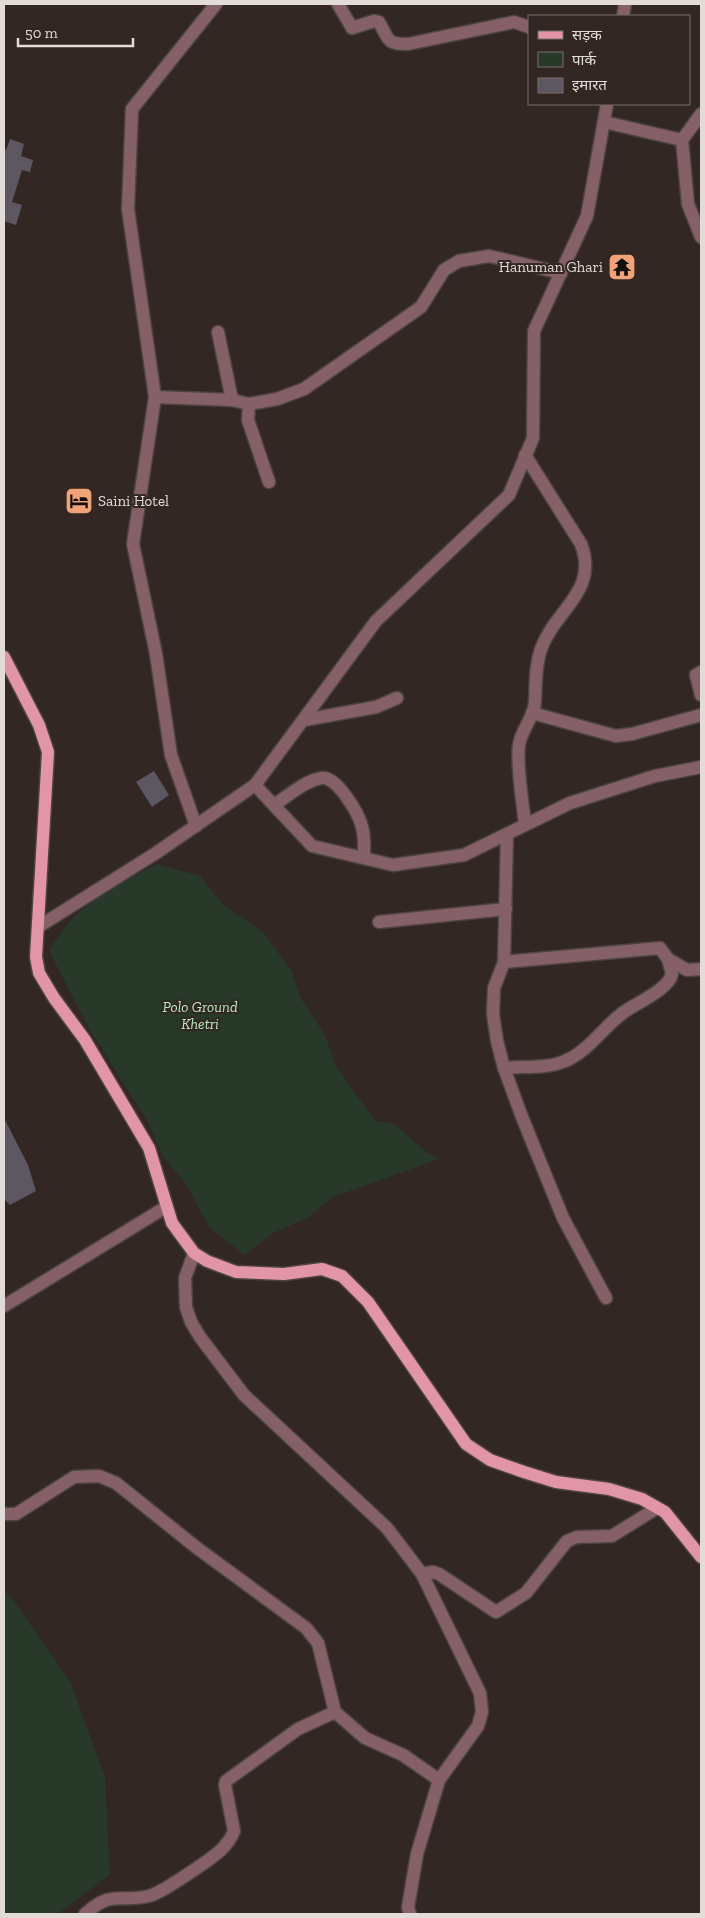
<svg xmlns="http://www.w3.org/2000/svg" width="705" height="1918" viewBox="0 0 705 1918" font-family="'Zilla Slab','Noto Sans Devanagari',serif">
  <rect width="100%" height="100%" fill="#322722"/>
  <!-- green -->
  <g fill="#28392a">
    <path d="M157,864L200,876L224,906L263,932L291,970L300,997L325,1035L336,1067L376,1121L394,1124L429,1154L439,1159L333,1197L307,1218L273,1233L244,1255L209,1227L188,1187L163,1156L147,1120L90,1030L49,951C77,903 110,888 157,864Z"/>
    <polygon points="4,1591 12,1598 70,1682 105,1777 110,1874 58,1914 4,1914"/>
  </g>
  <!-- building -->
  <g fill="#5d5762">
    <polygon points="10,139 24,144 21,156 33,160 30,172 22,170 12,202 22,205 16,225 4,221 4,149 6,150"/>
    <polygon points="154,771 169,795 152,807 136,782"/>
    <polygon points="4,1118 28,1165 36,1191 10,1205 4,1199"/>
  </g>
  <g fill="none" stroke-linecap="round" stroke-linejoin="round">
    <defs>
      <g id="minor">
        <path d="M338,4L352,28L374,21L379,22C389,39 385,44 408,44L514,22L529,27"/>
        <polyline points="623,16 625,4"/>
        <polyline points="604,122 682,140 688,204 701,237"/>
        <polyline points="682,140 701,114"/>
        <polyline points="218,332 232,400"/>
        <polyline points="155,397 232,400 249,404 277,399 304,389 421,307 444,270 459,261 489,256 561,273"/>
        <polyline points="249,404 248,420 269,482"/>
        <polyline points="701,672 696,675 701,695"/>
        <polyline points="532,713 616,736 632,734 701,715"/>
        <polyline points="304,720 376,707 397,698"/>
        <polyline points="255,785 312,846 393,865 464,855 570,803 655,776 701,767"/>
        <path d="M274,805C288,796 306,780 322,778C337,776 359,814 362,827C365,837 364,848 364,858"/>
        <path d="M525,825C523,803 516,765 519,745C521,730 534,718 535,702C536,684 535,666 541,649C556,608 599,592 581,544L525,455"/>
        <polyline points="196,826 171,755 156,654 133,544 155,397 128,209 132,109 216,4"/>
        <polyline points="507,834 504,962 494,988 493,1014 497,1041 504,1068 522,1117 563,1218 606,1298"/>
        <polyline points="379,922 506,909"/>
        <polyline points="38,927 156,853 255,785 376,621 509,495 533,438 534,331 587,216 607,104"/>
        <polyline points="668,959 687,970 701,969"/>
        <path d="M504,1068C523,1066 547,1069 565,1061C589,1051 604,1026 624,1012C637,1003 669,989 672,974L668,959L660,948L504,962"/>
        <polyline points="194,1253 185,1278 186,1307 191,1322 200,1337 244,1395 387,1528 422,1574 480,1693 482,1712 478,1726 439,1780 417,1854 408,1907 410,1914"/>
        <polyline points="4,1306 166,1207"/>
        <polyline points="4,1514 16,1514 74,1477 99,1476 116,1483 197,1548 306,1628 318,1643 335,1712"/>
        <polyline points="422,1574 433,1572 439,1574 496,1612 526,1593 567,1541 577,1537 612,1536 657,1508"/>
        <path d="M85,1914C113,1889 119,1903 149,1896C162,1893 211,1859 221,1850C227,1844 231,1839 234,1831L225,1785L226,1781L298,1729L335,1712L365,1738L403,1755L439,1780"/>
      </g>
      <polyline id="major" points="4,657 39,725 48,752 36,957 39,973 54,998 85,1040 149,1148 172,1223 194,1253 207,1261 236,1272 284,1274 322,1269 342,1276 368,1302 466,1444 490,1460 524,1472 556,1482 609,1489 642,1499 665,1512 701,1557"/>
    </defs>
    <!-- minor casing -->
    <use href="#minor" stroke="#4e443f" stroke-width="15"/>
    <!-- major casing -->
    <use href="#major" stroke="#4e443f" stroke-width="15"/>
    <!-- minor -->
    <use href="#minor" stroke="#856068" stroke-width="12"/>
    <!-- major -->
    <use href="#major" stroke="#e195a6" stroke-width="12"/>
  </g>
  <!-- icons -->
  <defs>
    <symbol id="temple-square" viewBox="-11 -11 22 22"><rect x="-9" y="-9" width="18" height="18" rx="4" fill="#f0a279" stroke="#322722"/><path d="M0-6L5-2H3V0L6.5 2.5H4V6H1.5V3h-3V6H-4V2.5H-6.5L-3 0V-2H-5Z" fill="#111"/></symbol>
    <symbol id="hotel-square" viewBox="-11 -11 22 22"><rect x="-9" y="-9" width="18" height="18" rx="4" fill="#f0a279" stroke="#322722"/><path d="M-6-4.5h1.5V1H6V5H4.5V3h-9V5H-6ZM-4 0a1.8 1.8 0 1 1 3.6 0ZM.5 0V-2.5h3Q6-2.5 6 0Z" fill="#111"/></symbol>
  </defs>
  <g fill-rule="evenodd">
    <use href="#temple-square" x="606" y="251" width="32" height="32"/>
    <use href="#hotel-square" x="63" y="485" width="32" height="32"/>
  </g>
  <g text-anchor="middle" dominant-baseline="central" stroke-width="4" stroke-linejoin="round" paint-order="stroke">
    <!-- poi labels -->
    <g font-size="15" fill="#e3dbd7" stroke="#322722" text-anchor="end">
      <text x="603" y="267">Hanuman Ghari</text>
      <text x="98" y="501" text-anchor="start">Saini Hotel</text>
    </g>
    <!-- park labels -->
    <g font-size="15" font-style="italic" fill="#b8ecc0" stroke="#322722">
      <text x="200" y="1007">Polo Ground<tspan x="200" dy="17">Khetri</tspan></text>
    </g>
  </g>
  <!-- border -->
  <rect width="705" height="1918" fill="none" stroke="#e3dbd7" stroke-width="10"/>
  <!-- legend -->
  <rect x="528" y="15" width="162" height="90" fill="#322722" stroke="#796f6a"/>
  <rect x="538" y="31" width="25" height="8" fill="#e195a6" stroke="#796f6a"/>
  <text x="572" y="40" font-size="15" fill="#e3dbd7">सड़क</text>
  <rect x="538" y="52" width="25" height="15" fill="#28392a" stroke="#796f6a"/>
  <text x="572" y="65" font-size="15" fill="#e3dbd7">पार्क</text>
  <rect x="538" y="78" width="25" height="15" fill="#5d5762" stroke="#796f6a"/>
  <text x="572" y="90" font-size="15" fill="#e3dbd7">इमारत</text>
  <!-- scale -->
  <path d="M18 38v8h115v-8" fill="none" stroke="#e3dbd7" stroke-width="2.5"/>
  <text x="25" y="38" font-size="15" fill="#e3dbd7" stroke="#322722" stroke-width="4" paint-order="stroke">50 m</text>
</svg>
